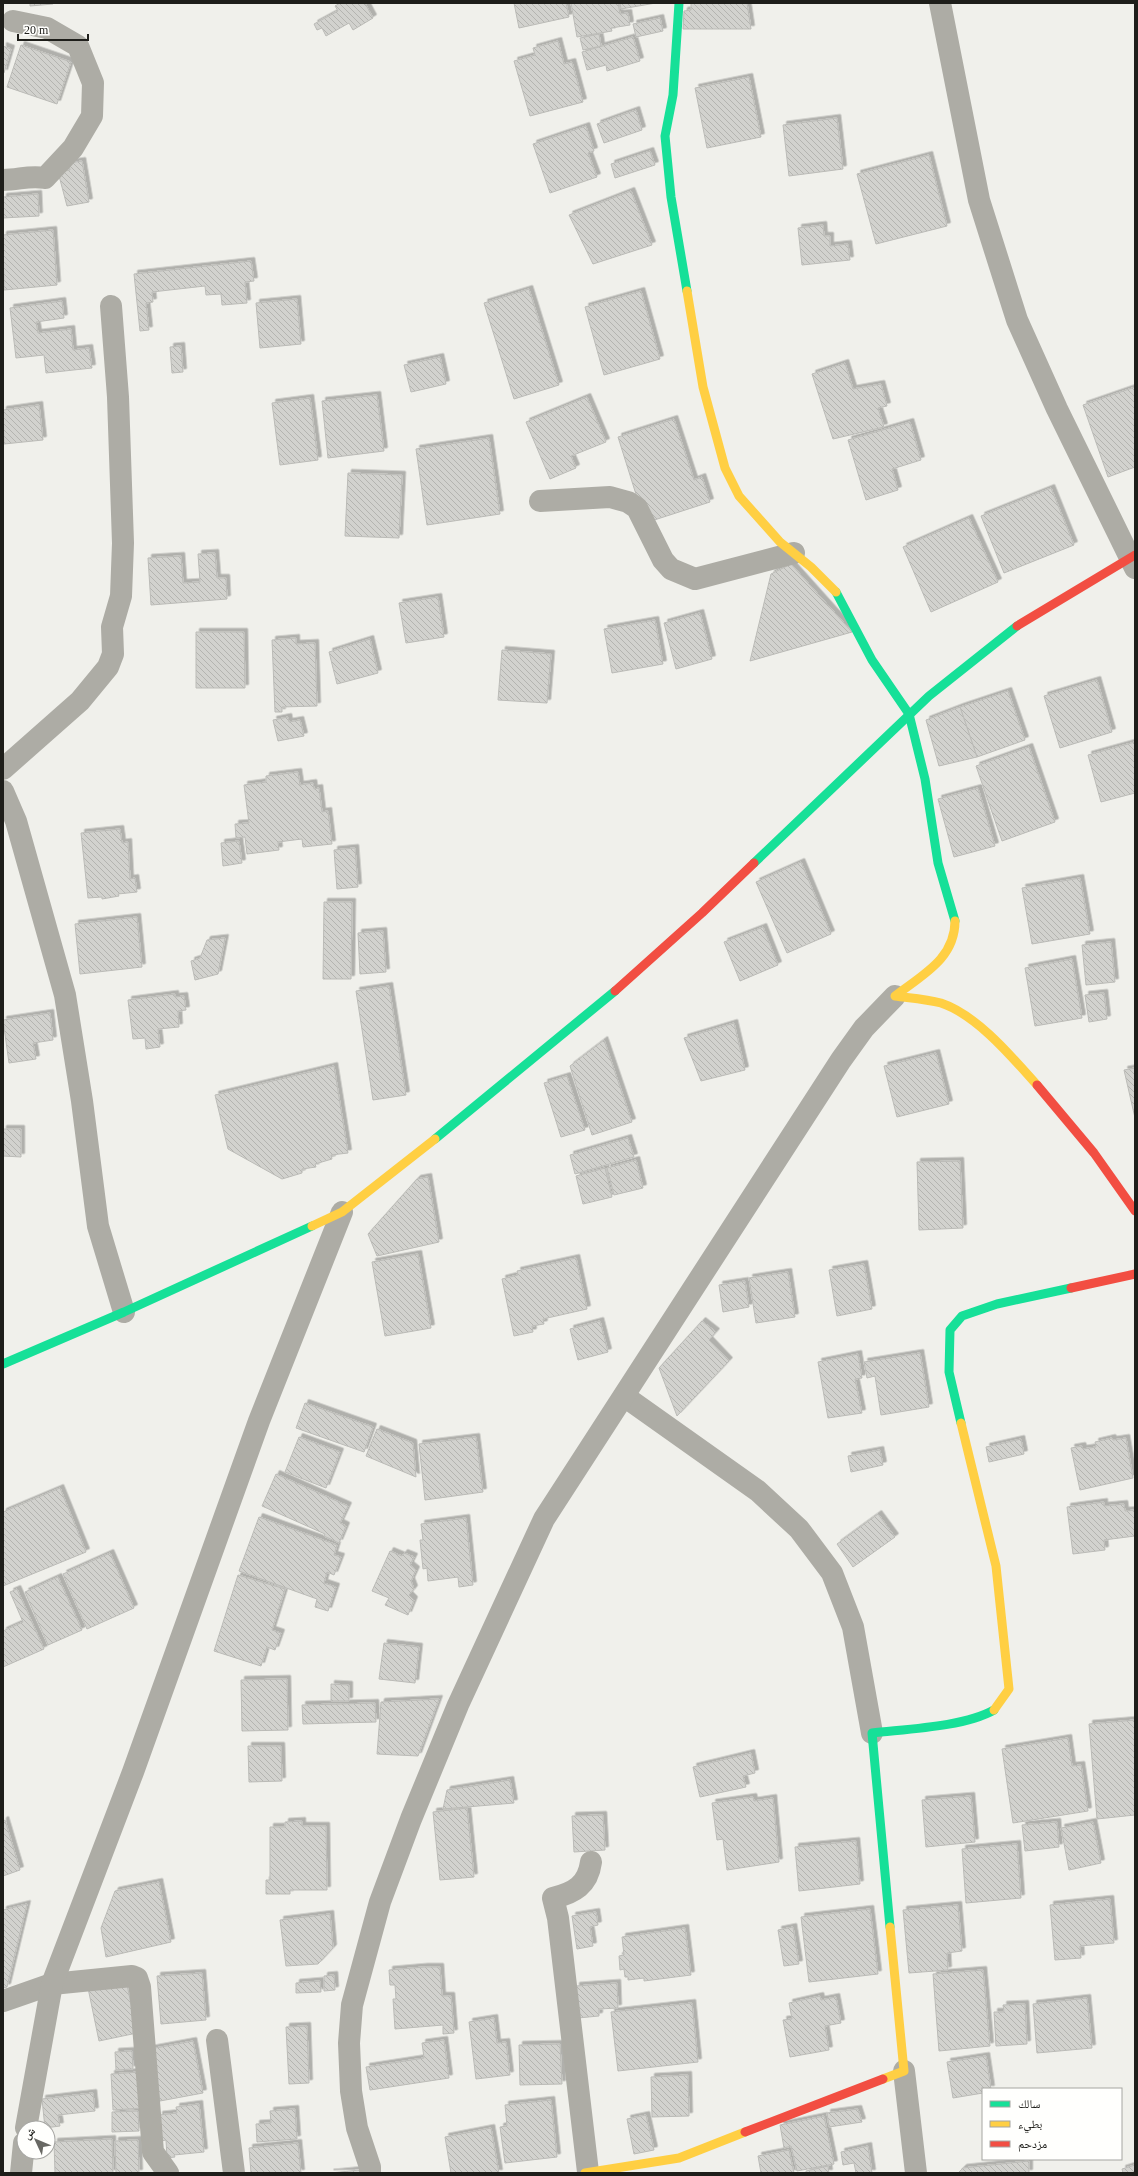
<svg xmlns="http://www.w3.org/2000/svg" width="1138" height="2176" viewBox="0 0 1138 2176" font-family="'Times New Roman','Noto Naskh Arabic',serif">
  <defs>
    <pattern id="building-back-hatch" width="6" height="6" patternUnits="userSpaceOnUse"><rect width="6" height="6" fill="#d2d2ce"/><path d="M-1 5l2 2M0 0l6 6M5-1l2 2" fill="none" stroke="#b4b4b0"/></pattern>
    <filter id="shadow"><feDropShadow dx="3.5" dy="-3.5" stdDeviation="0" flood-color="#0004"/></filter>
  </defs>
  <rect width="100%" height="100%" fill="#f0f0eb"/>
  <!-- building -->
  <g fill="url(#building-back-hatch)" stroke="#bbbbb7" filter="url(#shadow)">
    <polygon points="30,3 52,3 53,4 30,6"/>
    <polygon points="340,3 365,3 373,18 353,30 349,23 326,36 322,28 317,30 314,24 338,11 335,6"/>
    <polygon points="514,3 566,3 569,17 519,28"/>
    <polygon points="571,3 618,3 620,14 628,13 630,25 611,28 612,31 577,37"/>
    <polygon points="620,3 656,3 621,9"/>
    <polygon points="691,3 747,3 751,29 683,29 684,11 691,10"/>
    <polygon points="660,18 663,31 636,37 633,24"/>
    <polygon points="599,34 601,46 583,50 580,38"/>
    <polygon points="633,37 640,61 607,71 606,65 587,70 582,52"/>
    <polygon points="558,41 564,64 572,62 583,102 530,116 514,61 535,55 533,48"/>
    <polygon points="21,45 71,62 57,104 7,87"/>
    <polygon points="3,46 11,49 4,73 3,73"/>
    <polygon points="749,77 761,137 707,148 695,88"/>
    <polygon points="636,110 642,130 604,143 597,124"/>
    <polygon points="837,118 843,169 789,176 783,125"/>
    <polygon points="586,126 594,151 588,153 597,177 550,193 533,144"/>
    <polygon points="650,151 655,165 615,178 611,164"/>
    <polygon points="929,155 947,226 876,244 857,174"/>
    <polygon points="82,161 89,202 67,206 58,172 70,170 69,163"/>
    <polygon points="631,191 652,245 593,264 569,215"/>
    <polygon points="38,194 39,216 3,218 3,197"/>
    <polygon points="823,225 824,236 830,236 830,246 848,244 850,260 802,265 798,228"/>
    <polygon points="53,230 57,285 4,290 3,235"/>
    <polygon points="251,261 254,281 245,282 247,303 222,305 221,294 206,295 205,286 152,292 153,302 146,303 149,330 140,331 134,274"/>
    <polygon points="529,289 559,385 514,399 484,303"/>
    <polygon points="641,291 660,359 604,375 585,307"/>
    <polygon points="297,299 301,344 260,348 256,303"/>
    <polygon points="62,301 64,318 36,322 38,333 71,329 73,350 89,348 92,368 46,373 44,355 16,358 10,308"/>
    <polygon points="181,346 183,372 172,373 170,347"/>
    <polygon points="440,357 446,384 411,392 404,365"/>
    <polygon points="845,363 853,389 881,384 887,406 878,408 884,427 833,439 812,374"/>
    <polygon points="1135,387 1135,467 1108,477 1083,405"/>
    <polygon points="377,395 384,451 328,458 322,401"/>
    <polygon points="587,397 606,442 571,456 576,468 550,479 526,422"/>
    <polygon points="310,398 318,460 280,465 272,403"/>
    <polygon points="39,405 43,440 4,444 3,410"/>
    <polygon points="674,419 694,480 702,477 710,502 645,523 618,437"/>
    <polygon points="910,422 921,460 892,469 898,490 866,500 848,440"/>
    <polygon points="489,438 500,514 427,525 416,449"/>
    <polygon points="348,473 402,475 399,538 345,536"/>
    <polygon points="1051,488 1074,545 1004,573 981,516"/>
    <polygon points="969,518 998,582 931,612 903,547"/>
    <polygon points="215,553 217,578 226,578 227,599 151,605 148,558 181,556 183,583 200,582 198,554"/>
    <polygon points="791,564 852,632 750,661 771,574"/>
    <polygon points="438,597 444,637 406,643 399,603"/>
    <polygon points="700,613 712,659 676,669 664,623"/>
    <polygon points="655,620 663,664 612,673 604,629"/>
    <polygon points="196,632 244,632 245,688 196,688"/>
    <polygon points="296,638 296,644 315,643 317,706 282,707 282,712 275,712 272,640"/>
    <polygon points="370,639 378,673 337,684 329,652"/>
    <polygon points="502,650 551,654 547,703 498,700"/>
    <polygon points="1097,680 1112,732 1060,748 1044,696"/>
    <polygon points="1008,691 1025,740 977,757 960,707"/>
    <polygon points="960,707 977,757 939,766 926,720"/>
    <polygon points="288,717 289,722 300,720 304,736 278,741 273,720"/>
    <polygon points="1135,742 1135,793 1101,802 1088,755"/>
    <polygon points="1029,747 1055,822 1002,841 976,766"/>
    <polygon points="298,772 300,785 313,783 314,789 319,788 322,812 328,811 332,844 303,847 302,839 278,842 279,850 247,854 245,837 236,838 235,824 249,823 244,785 266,782 266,776"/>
    <polygon points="978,788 995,846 954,857 938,799"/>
    <polygon points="120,829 122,843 128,842 130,879 135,878 137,892 118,894 119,896 102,899 102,897 88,898 81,833"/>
    <polygon points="239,841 242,863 223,866 221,843"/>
    <polygon points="355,848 358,887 337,889 334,850"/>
    <polygon points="801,862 831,934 787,953 756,882"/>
    <polygon points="1080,878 1090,934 1032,944 1022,888"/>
    <polygon points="324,902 352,902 351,979 323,979"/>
    <polygon points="137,917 142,967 80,974 75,924"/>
    <polygon points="763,927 778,965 740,981 724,942"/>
    <polygon points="383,931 386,972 360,974 358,933"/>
    <polygon points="225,938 218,974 195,980 191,961 200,958 207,940"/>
    <polygon points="1111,942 1115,982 1086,985 1082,945"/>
    <polygon points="1072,959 1082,1018 1035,1026 1025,968"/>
    <polygon points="389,986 406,1095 373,1100 356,991"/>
    <polygon points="1104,993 1107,1019 1089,1022 1085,995"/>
    <polygon points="175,994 175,997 184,996 186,1010 178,1011 179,1027 158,1029 160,1047 146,1049 145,1038 133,1039 128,1000"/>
    <polygon points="50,1013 53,1040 33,1043 36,1059 9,1063 3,1020"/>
    <polygon points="734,1023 745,1070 701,1081 684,1038"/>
    <polygon points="604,1040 632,1122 592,1135 570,1066"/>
    <polygon points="936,1053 949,1104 897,1117 884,1066"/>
    <polygon points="334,1066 348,1153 331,1155 332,1159 315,1164 316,1167 302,1169 302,1173 282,1179 228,1149 215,1095"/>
    <polygon points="1135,1068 1135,1118 1124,1070"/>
    <polygon points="567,1076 585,1130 561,1137 544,1083"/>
    <polygon points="3,1129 21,1129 21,1157 3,1156"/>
    <polygon points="628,1138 634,1157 575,1174 570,1155"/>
    <polygon points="636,1160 643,1188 614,1195 607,1168"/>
    <polygon points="960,1161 963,1228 919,1230 917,1162"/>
    <polygon points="605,1168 612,1197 583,1204 576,1176"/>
    <polygon points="428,1177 439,1242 377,1256 368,1234 417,1179"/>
    <polygon points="418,1254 431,1328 385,1336 372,1262"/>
    <polygon points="576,1258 587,1309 543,1319 544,1324 532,1326 533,1332 514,1336 502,1279 518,1275 517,1271"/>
    <polygon points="864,1264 872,1309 837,1316 829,1270"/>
    <polygon points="788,1272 795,1317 756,1323 749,1278"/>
    <polygon points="745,1281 749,1307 723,1312 719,1285"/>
    <polygon points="600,1321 608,1352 578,1360 570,1329"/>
    <polygon points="702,1321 716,1332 709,1340 729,1361 677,1416 659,1368"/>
    <polygon points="920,1353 929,1407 881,1415 875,1376 867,1378 864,1362"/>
    <polygon points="858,1354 862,1378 855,1379 862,1413 828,1418 818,1362"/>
    <polygon points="305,1403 373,1427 364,1452 296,1428"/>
    <polygon points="377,1429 413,1443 416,1477 366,1456"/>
    <polygon points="299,1437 340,1452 326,1488 285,1472"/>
    <polygon points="476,1437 483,1492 425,1500 419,1444"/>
    <polygon points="1112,1438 1113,1440 1126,1438 1133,1478 1080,1490 1071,1448 1082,1446 1083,1449 1096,1447 1095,1442"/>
    <polygon points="1021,1439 1024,1454 989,1462 986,1447"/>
    <polygon points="880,1450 883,1465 851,1472 848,1456"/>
    <polygon points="276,1474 348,1506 340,1523 346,1526 339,1543 324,1536 325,1534 262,1506"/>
    <polygon points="60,1488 86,1552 3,1586 3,1512"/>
    <polygon points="1104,1502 1104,1506 1124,1504 1125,1511 1135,1510 1135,1536 1104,1540 1105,1550 1073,1554 1067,1507"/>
    <polygon points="878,1514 895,1537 853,1567 837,1544"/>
    <polygon points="259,1517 337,1545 334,1555 341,1557 334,1575 327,1572 324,1583 336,1587 328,1611 315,1607 317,1599 239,1571"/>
    <polygon points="466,1518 473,1585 459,1587 458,1577 428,1581 427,1568 423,1569 420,1540 423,1540 421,1524"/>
    <polygon points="390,1551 402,1556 404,1553 414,1557 410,1565 416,1570 411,1581 414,1589 409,1595 414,1600 408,1615 385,1605 389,1598 372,1591"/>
    <polygon points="110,1553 134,1608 87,1629 63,1574"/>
    <polygon points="238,1575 285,1589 272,1630 281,1633 275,1650 267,1647 261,1666 214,1651"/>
    <polygon points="58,1577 82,1630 48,1645 25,1592"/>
    <polygon points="17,1589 44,1649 3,1667 3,1631 23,1622 10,1592"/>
    <polygon points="384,1643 419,1647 415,1683 379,1679"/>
    <polygon points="287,1679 288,1730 242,1731 241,1680"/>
    <polygon points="331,1684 349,1685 349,1701 331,1701"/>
    <polygon points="439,1699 418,1756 377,1754 381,1702"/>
    <polygon points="375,1703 376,1722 303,1724 302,1705"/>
    <polygon points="1135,1720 1135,1815 1097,1819 1089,1724"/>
    <polygon points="1068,1738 1072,1766 1081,1765 1088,1811 1013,1823 1002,1749"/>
    <polygon points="248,1746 281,1746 282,1781 249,1782"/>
    <polygon points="751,1753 755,1773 743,1776 746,1787 700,1797 693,1767"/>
    <polygon points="510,1780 514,1803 443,1809 447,1790"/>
    <polygon points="971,1796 975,1842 926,1847 922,1800"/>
    <polygon points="753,1797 754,1801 773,1798 779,1862 727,1870 723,1839 717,1840 712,1803"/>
    <polygon points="467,1808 474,1877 440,1880 433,1812"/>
    <polygon points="603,1815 605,1850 574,1852 572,1816"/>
    <polygon points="5,1820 20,1870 3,1876 3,1821"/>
    <polygon points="302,1821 302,1826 326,1826 327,1890 290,1890 290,1894 266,1894 266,1880 270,1880 270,1827 285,1827 285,1822"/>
    <polygon points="1057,1822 1059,1847 1025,1851 1022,1825"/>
    <polygon points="1093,1822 1101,1863 1069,1870 1061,1828"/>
    <polygon points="856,1841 860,1884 799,1891 795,1847"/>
    <polygon points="1017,1844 1021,1898 966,1903 962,1849"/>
    <polygon points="159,1882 171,1942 106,1957 101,1928 115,1891"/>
    <polygon points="1110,1899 1114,1943 1080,1946 1081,1958 1055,1960 1050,1905"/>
    <polygon points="27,1904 7,1987 3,1988 3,1910"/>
    <polygon points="958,1905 962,1951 947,1953 948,1970 909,1973 903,1910"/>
    <polygon points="870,1909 878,1974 809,1982 801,1917"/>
    <polygon points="596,1912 598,1925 590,1927 593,1946 577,1949 572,1916"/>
    <polygon points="330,1914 333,1948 318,1964 286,1966 280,1920"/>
    <polygon points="793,1927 799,1964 784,1966 778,1930"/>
    <polygon points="685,1928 691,1975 644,1981 644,1978 628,1980 628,1977 625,1977 624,1969 620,1970 619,1956 624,1955 622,1937"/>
    <polygon points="424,1967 440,1967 442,1996 451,1996 454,2033 443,2034 443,2025 395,2029 393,1999 396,1999 395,1985 390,1985 389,1970"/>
    <polygon points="983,1970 990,2046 939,2051 933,1974"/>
    <polygon points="202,1973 206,2020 161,2024 157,1976"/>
    <polygon points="334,1975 335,1990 324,1991 324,1976"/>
    <polygon points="126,1980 137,2033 99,2041 88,1988"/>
    <polygon points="320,1981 321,1992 296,1993 296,1983"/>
    <polygon points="617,1983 618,2008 599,2009 599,2016 578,2018 576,1986"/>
    <polygon points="820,1996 821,2000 836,1997 841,2023 825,2026 829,2050 790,2057 783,2020 792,2019 789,2003"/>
    <polygon points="1087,1998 1092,2048 1037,2053 1033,2004"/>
    <polygon points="692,2003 698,2062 618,2071 611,2012"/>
    <polygon points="1025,2004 1027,2044 996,2046 994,2012 1004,2012 1003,2005"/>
    <polygon points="494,2018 497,2043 506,2042 510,2075 476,2079 469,2022"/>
    <polygon points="307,2026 309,2083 289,2084 286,2027"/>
    <polygon points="444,2040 449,2078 370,2090 366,2067 424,2058 422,2043"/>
    <polygon points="193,2041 203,2093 160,2101 150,2049"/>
    <polygon points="560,2044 562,2084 520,2085 519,2045"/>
    <polygon points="132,2051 133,2069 116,2070 115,2052"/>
    <polygon points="986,2056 991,2089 983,2089 983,2093 953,2098 947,2062"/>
    <polygon points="140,2072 142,2108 113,2110 111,2074"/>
    <polygon points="688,2075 689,2116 652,2117 651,2077"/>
    <polygon points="93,2093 95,2111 58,2115 60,2126 45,2128 42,2099"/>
    <polygon points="551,2100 557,2157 505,2163 500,2127 507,2126 505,2105"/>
    <polygon points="199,2104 204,2152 174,2155 175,2157 167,2158 166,2140 161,2141 159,2115 177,2113 176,2107"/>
    <polygon points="295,2109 297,2139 257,2142 256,2124 271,2123 270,2111"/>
    <polygon points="858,2109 862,2122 829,2127 827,2113"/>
    <polygon points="138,2111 139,2131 112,2132 112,2112"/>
    <polygon points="646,2115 654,2150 634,2154 627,2119"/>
    <polygon points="824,2116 834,2164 797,2171 791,2146 784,2148 780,2125"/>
    <polygon points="491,2128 499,2173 451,2173 445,2137"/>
    <polygon points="112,2139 113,2173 55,2173 54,2142"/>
    <polygon points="138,2140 139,2173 116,2173 115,2141"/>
    <polygon points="298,2143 301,2173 251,2173 249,2148"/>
    <polygon points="868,2146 872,2173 856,2173 854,2163 843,2165 841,2152"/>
    <polygon points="789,2150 794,2173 761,2173 758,2156"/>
    <polygon points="1029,2161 1029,2173 958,2173 963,2168"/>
    <polygon points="1135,2165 1135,2173 1123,2173 1122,2169"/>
    <polygon points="828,2166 829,2173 806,2173 806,2171"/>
    <polygon points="360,2170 360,2173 330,2173"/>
  </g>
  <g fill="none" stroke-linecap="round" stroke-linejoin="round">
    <!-- street -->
    <g stroke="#adaca5" stroke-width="22">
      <polyline points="940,3 979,200 1017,320 1057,409 1135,568"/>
      <path d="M3,180C19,180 29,175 45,178L73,148L92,116L93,83L78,46L47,28L13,21"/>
      <polyline points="540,501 610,497 628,502 637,508 663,560 671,569 695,579 794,553"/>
      <polyline points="3,769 80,701 108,667 113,654 112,627 121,596 123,543 118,397 111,306"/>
      <polyline points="3,791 16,821 65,995 82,1101 98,1226 124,1312"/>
      <polyline points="624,1396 758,1491 799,1529 832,1573 853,1627 872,1733"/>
      <polyline points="3,2001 52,1984 132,1976 137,1978 140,1987 153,2152 168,2173"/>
      <polyline points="217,2040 234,2173"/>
      <polyline points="904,2071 916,2173"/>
      <polyline points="26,2128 52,1984 133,1772 259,1421 342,1212"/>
      <path d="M588,2172L558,1918L553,1898C574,1893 588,1885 591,1862"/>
      <polyline points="21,2173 24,2143"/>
      <polyline points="370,2173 370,2167 357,2128 351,2091 349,2043 352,2005 380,1902 411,1819 458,1705 544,1519 841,1060 864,1028 895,996"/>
    </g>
    <!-- fast -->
    <g stroke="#16e098" stroke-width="9">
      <polyline points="679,3 673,95 665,136 671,197 687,291"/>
      <polyline points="836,592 872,660 909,714 925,779 938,863 955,921"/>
      <polyline points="754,863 929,696 1017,626"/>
      <polyline points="435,1139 615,991"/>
      <polyline points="3,1364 124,1312 312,1226"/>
      <polyline points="961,1423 949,1372 950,1330 962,1316 997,1304 1071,1288"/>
      <path d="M890,1927L872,1733C906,1729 964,1727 994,1710"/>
    </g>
    <!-- slow -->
    <g stroke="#ffcf43" stroke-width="9">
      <polyline points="687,291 703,387 725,468 739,496 780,542 811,567 836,592"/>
      <path d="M955,921C955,959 922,975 895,996C910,998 926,999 941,1003C977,1015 1012,1057 1037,1085"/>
      <polyline points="312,1226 342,1212 435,1139"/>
      <polyline points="961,1423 996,1566 1009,1689 994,1710"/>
      <polyline points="883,2079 904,2071 890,1927"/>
      <polyline points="585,2173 679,2158 745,2132"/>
    </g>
    <!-- jam -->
    <g stroke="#f24e42" stroke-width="9">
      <polyline points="1017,626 1135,555"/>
      <polyline points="615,991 702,913 754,863"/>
      <polyline points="1037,1085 1094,1153 1135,1211"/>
      <polyline points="1071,1288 1135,1274"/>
      <polyline points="745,2132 883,2079"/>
    </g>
  </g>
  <!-- border -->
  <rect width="1138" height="2176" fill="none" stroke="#1e1e1a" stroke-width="8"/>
  <!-- legend -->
  <rect x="982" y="2088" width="140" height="72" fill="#fffffd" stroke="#a5a5a2"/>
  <rect x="990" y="2101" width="20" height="6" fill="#16e098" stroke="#a5a5a2"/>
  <text x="1018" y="2108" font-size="12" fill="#1e1e1a">سالك</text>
  <rect x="990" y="2121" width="20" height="6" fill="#ffcf43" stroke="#a5a5a2"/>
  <text x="1018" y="2128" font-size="12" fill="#1e1e1a">بطيء</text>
  <rect x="990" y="2141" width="20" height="6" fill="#f24e42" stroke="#a5a5a2"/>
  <text x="1018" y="2148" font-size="12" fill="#1e1e1a">مزدحم</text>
  <!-- north arrow -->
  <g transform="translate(36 2140) rotate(314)"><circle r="19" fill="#fffffd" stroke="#a5a5a2"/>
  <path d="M0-3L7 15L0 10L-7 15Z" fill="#686863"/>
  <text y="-6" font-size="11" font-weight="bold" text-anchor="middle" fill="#1e1e1a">ش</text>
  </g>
  <!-- scale -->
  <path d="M18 34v6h70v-6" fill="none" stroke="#1e1e1a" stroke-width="2"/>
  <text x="24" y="34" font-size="12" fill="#1e1e1a" stroke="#fffffd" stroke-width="3" paint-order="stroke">20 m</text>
</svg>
